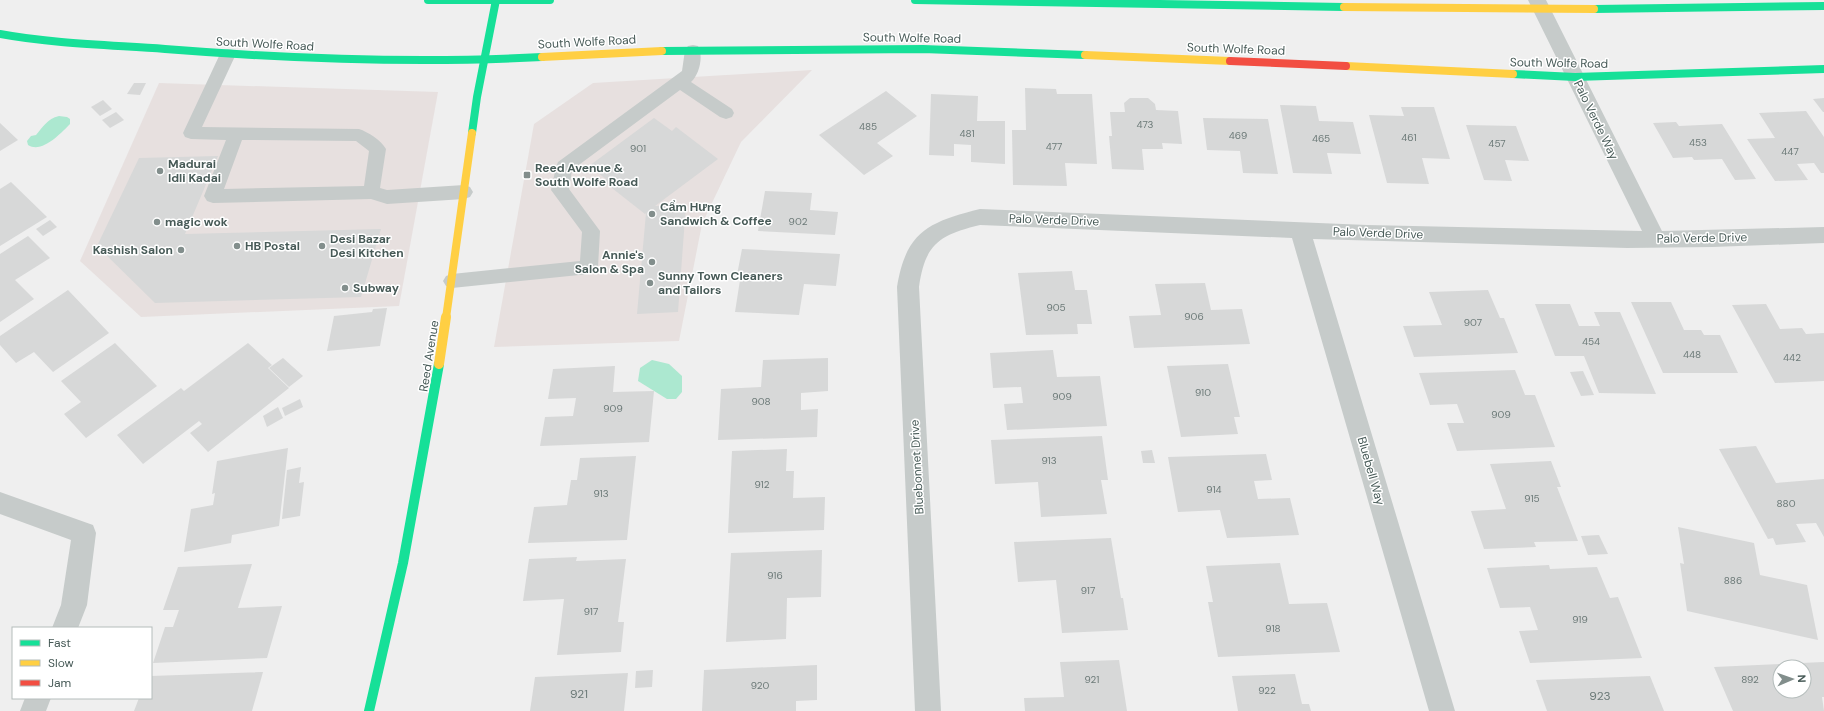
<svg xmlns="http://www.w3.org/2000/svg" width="1824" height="711" viewBox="0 0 1824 711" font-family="'DM Sans',sans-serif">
  <rect width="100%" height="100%" fill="#efefef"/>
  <!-- commercial -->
  <g fill="#e7e0df">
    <polygon points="812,70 741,142 702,224 679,341 494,347 534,124 593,83"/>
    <polygon points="159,83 438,92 399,306 141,317 80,261"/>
  </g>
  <!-- water -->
  <g fill="#ace8d0">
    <path d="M59,116L67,117L70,119V124C61,133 42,154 28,145L27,141L31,136L36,135C43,127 47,119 59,116Z"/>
    <polygon points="652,360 669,364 682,376 682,392 676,399 667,399 638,381 640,368"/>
  </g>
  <!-- building -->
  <g fill="#d7d8d8" fill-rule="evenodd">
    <polygon points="134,83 146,83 140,95 127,94"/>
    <polygon points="1025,88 1056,89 1057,94 1092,94 1097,164 1065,163 1067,186 1013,185 1012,130 1026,130"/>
    <polygon points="886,91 917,116 877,143 893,156 864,175 819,135"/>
    <polygon points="931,94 978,96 977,121 1005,121 1005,164 971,162 971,145 954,144 954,156 929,155"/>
    <polygon points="1130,98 1148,98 1155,104 1156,110 1178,111 1182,144 1162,143 1163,149 1142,149 1144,170 1112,169 1109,136 1112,136 1110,112 1125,112 1124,103"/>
    <polygon points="1824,98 1824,112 1823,112 1813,99"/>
    <polygon points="103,100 112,109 100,116 91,107"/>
    <polygon points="1280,105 1316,106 1319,121 1353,122 1361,154 1327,153 1332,174 1293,173"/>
    <polygon points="1401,107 1434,107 1450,159 1422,158 1429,184 1387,183 1369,115 1404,116"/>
    <polygon points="1806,111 1824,137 1824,173 1821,173 1814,163 1797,164 1808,180 1775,181 1747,139 1775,138 1759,113"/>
    <polygon points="116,112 124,120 110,128 102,120"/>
    <polygon points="654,118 672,131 676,127 718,159 655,206 686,205 678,312 637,314 646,213 645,214 603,181 606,179 589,166"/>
    <polygon points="1203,118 1268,119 1278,174 1243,173 1240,151 1207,150"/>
    <polygon points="1676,122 1679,126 1722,124 1756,179 1735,180 1722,159 1694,160 1692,157 1673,158 1653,123"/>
    <polygon points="0,123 18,140 0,151"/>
    <polygon points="1466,125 1516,126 1529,161 1505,160 1512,181 1484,180"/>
    <polygon points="218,156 185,234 381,229 361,297 155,303 97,246 139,158"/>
    <polygon points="11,182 47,217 0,246 0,189"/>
    <polygon points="765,191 812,193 810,210 838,212 835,235 758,231"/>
    <polygon points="50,220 57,227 43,236 36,229"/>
    <polygon points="28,236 50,258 15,280 34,299 0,322 0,254"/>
    <polygon points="742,249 840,254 836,286 804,284 799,315 735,312 740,280 736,280"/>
    <polygon points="1072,271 1075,290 1087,290 1092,324 1077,324 1078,334 1026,335 1018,273"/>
    <polygon points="1205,283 1211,310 1242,309 1250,344 1134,348 1129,316 1161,315 1155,284"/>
    <polygon points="68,290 109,333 53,372 34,352 16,363 0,345 0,336"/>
    <polygon points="1488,290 1500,318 1504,318 1518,353 1414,357 1403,326 1442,325 1429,292"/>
    <polygon points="1631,302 1671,302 1684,330 1701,330 1704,335 1720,335 1738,373 1663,373"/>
    <polygon points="1535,304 1570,304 1579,326 1600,326 1594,312 1620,312 1656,394 1599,393 1584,356 1555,356"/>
    <polygon points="1766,304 1780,329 1802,328 1806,334 1824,333 1824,381 1775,383 1732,305"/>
    <polygon points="387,308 380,346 327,351 334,316 372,312 373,309"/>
    <polygon points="115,343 157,386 86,438 64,414 81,402 61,381"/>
    <polygon points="248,343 272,365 268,368 289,388 208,452 190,433 202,424 199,421 143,464 117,435 181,388 184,391"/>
    <polygon points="1053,350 1057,377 1100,376 1107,426 1007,430 1004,404 1023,403 1021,387 993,388 990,353"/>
    <polygon points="283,358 303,376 289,387 269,368"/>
    <polygon points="828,358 828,391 801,393 801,410 818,409 817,437 718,440 721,389 761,387 763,360"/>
    <polygon points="1228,364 1240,417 1234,417 1238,434 1181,437 1167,366"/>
    <polygon points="615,366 613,392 654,391 649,442 540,446 545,417 573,416 576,398 548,399 553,369"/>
    <polygon points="1515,370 1525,395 1535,395 1555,447 1457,451 1447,423 1464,423 1457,404 1430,405 1419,373"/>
    <polygon points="1583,371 1594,395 1581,396 1570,372"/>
    <polygon points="300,399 303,407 285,416 282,408"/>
    <polygon points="278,407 283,418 267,427 263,416"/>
    <polygon points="1102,436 1108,480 1101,480 1107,514 1041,517 1038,482 995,484 991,440"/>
    <polygon points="1756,446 1776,483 1824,479 1824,537 1816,523 1796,524 1806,542 1776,545 1773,538 1768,539 1719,449"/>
    <polygon points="288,448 279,526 232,535 231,543 184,552 191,509 213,505 215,493 212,494 217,461"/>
    <polygon points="787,449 786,471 794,471 793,498 825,497 824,530 728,533 732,451"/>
    <polygon points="1152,450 1155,463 1143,463 1141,451"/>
    <polygon points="1266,454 1272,480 1254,481 1258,499 1290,498 1299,535 1227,538 1220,510 1178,512 1168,457"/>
    <polygon points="636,456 627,540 528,543 534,507 567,505 571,480 577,480 580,458"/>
    <polygon points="1551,461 1561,487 1557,487 1578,541 1534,542 1536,547 1484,549 1471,511 1506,509 1490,464"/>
    <polygon points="301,467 299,483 304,482 300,516 282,519 287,470"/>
    <polygon points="1678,527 1754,543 1760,575 1807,585 1818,640 1687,611 1680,563 1684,564"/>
    <polygon points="1599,535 1608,554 1588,555 1581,536"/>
    <polygon points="1111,538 1121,598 1123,598 1128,630 1062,633 1056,580 1018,582 1014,542"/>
    <polygon points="822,550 821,597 787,598 786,639 726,642 731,553"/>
    <polygon points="577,557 576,561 626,559 618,622 624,622 621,652 557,655 564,599 523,601 529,559"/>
    <polygon points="1280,563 1289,604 1327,603 1340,652 1218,657 1208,602 1213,602 1206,566"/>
    <polygon points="252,564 238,608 282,606 267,658 153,663 165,627 173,627 179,610 163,610 178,567"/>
    <polygon points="1549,565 1550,569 1597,567 1610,598 1618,597 1642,658 1530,663 1519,631 1538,630 1530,607 1500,608 1487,568"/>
    <polygon points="1119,660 1127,711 1025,711 1024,698 1064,697 1060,662"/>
    <path d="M1824,662V697H1822L1824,711H1733L1714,667ZM1780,667H1804V691H1780Z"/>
    <polygon points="817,665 817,700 796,701 796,711 702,711 704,670"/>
    <polygon points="653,670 652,687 635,688 636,671"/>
    <polygon points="263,672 252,711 134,711 139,698 151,698 151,676"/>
    <polygon points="628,673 624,711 530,711 535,677"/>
    <polygon points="1295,674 1302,704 1309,704 1311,711 1238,711 1232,676"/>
    <polygon points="1650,676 1664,711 1547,711 1536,680"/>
  </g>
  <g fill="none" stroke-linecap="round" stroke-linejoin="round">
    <!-- lane -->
    <g fill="#c6cbca" fill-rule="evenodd">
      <path d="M693,45L698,46C704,56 699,75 691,82L732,109L734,113L732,117L726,119L720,117L680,90L572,170L569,189L600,231L598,267L595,272L589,274L452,288L446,286L443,281L446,276L452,274L580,261L582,232L551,190L556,167L558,162L682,71L685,50L688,46Z"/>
      <path d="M228,49L234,50L236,54L202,127L359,129C368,132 381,140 386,149L380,188L387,190L464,185L470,187L473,192L470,197L464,199L387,204L371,199L213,203L207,201L204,196L226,140L191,139L185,137L183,133L220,54L222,50ZM242,140L356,141L369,151L364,186L224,189Z"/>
    </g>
    <!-- street -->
    <g fill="#c6cbca" fill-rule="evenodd">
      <path d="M1528,0H1546L1662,231L1824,227V243L1712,247L1627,248L1313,239L1455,711H1429L1292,238L980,225C939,235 925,244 919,287L941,711H915L897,287C906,231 929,222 980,209L1367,225L1642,231Z"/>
      <polygon points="0,492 93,525 96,533 87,605 78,628 52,628 61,605 71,540 0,514"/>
      <polygon points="25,698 51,698 46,711 20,711"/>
    </g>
    <!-- fast-far1 -->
    <g stroke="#16e098" stroke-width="8">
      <polyline points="428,0 550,0"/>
      <polyline points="915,0 1344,7"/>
      <polyline points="1594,9 1824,6"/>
      <path d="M0,34C54,44 110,45 165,49C292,59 415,64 542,57"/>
      <polyline points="662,51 923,49 1085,55"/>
      <polyline points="1513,74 1575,77 1824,69"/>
      <polyline points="472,133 477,97 496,0"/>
    </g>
    <!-- fast -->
    <polyline stroke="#16e098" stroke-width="10" points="369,711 403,563 439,364"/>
    <!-- slow-far1 -->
    <g stroke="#ffcf43" stroke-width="8">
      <polyline points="1344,7 1594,9"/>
      <polyline points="1085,55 1230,61"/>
      <polyline points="542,57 662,51"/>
      <polyline points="1346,66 1513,74"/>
      <polyline points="446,318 472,133"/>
    </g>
    <!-- slow -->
    <polyline stroke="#ffcf43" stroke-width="10" points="439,364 446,317"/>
    <!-- jam -->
    <polyline stroke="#f24e42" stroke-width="8" points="1230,61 1346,66"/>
  </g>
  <!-- markers -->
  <g fill="#828e8c" stroke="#fff" stroke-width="1.5">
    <circle cx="160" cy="171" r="4"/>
    <rect x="523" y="171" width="8" height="8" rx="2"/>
    <circle cx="652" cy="214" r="4"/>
    <circle cx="157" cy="222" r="4"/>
    <circle cx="237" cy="246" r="4"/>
    <circle cx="322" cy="246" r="4"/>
    <circle cx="181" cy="250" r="4"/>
    <circle cx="652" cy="262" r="4"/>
    <circle cx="650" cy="283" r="4"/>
    <circle cx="345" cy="288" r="4"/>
  </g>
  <g text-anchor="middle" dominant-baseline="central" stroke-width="3" stroke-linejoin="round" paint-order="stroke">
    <!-- number labels -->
    <g font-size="10" fill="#6c7a78">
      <text x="1145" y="124">473</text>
      <text x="868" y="126">485</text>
      <text x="967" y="133">481</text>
      <text x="1238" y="135">469</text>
      <text x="1409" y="137">461</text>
      <text x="1321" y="138">465</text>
      <text x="1698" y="142">453</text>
      <text x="1497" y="143">457</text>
      <text x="1054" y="146">477</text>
      <text x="638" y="148">901</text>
      <text x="1790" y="151">447</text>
      <text x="798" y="221">902</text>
      <text x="1056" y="307">905</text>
      <text x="1194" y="316">906</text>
      <text x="1473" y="322">907</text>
      <text x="1591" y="341">454</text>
      <text x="1692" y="354">448</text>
      <text x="1792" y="357">442</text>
      <text x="1203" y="392">910</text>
      <text x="1062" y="396">909</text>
      <text x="761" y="401">908</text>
      <text x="613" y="408">909</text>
      <text x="1501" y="414">909</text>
      <text x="1049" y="460">913</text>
      <text x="762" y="484">912</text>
      <text x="1214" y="489">914</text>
      <text x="601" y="493">913</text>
      <text x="1532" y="498">915</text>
      <text x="1786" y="503">880</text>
      <text x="775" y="575">916</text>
      <text x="1733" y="580">886</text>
      <text x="1088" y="590">917</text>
      <text x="591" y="611">917</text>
      <text x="1580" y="619">919</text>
      <text x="1273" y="628">918</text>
      <text x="1092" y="679">921</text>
      <text x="1750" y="679">892</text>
      <text x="760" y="685">920</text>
      <text x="1267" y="690">922</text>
    </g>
    <!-- street labels -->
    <g font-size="12" fill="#475a57" stroke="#fff">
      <text transform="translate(912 38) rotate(1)">South Wolfe Road</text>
      <text transform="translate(587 42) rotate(-3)">South Wolfe Road</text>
      <text transform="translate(265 44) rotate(3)">South Wolfe Road</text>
      <text transform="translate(1236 49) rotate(2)">South Wolfe Road</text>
      <text transform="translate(1559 63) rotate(1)">South Wolfe Road</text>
      <text transform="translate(1596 120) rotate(64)">Palo Verde Way</text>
      <text transform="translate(1054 220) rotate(2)">Palo Verde Drive</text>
      <text transform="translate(1378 233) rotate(2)">Palo Verde Drive</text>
      <text transform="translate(1702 238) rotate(-1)">Palo Verde Drive</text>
      <text transform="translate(429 356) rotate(-81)">Reed Avenue</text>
      <text transform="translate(917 467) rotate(-93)">Bluebonnet Drive</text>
      <text transform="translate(1371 471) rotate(74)">Bluebell Way</text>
    </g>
    <!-- poi labels -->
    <g font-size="12" font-weight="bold" fill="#475a57" stroke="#fff" text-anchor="start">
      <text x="168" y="164">Madurai<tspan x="168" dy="14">Idli Kadai</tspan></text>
      <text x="535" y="168">Reed Avenue &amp;<tspan x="535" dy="14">South Wolfe Road</tspan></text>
      <text x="660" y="207">Cẩm Hưng<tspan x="660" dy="14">Sandwich &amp; Coffee</tspan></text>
      <text x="165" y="222">magic wok</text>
      <text x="330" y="239">Desi Bazar<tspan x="330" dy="14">Desi Kitchen</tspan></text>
      <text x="245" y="246">HB Postal</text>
      <text x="173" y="250" text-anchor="end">Kashish Salon</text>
      <text x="644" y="255" text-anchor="end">Annie's<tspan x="644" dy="14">Salon &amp; Spa</tspan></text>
      <text x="658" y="276">Sunny Town Cleaners<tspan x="658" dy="14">and Tailors</tspan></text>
      <text x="353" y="288">Subway</text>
    </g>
    <!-- near-number labels -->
    <g font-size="12" fill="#6c7a78">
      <text x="579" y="694">921</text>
      <text x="1600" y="696">923</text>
    </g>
  </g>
  <!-- legend -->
  <rect x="12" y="627" width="140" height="72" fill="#ffffff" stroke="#b5bdbc"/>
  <rect x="20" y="640" width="20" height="6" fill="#16e098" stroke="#b5bdbc"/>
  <text x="48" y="647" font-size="12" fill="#475a57">Fast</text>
  <rect x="20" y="660" width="20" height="6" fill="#ffcf43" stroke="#b5bdbc"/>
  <text x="48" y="667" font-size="12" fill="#475a57">Slow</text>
  <rect x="20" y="680" width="20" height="6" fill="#f24e42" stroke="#b5bdbc"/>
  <text x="48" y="687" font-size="12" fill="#475a57">Jam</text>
  <!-- north arrow -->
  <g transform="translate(1792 679) rotate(88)"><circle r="19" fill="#ffffff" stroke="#b5bdbc"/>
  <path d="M0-3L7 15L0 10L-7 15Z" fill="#828e8c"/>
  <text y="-6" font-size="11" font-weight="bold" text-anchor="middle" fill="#475a57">N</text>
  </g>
</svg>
